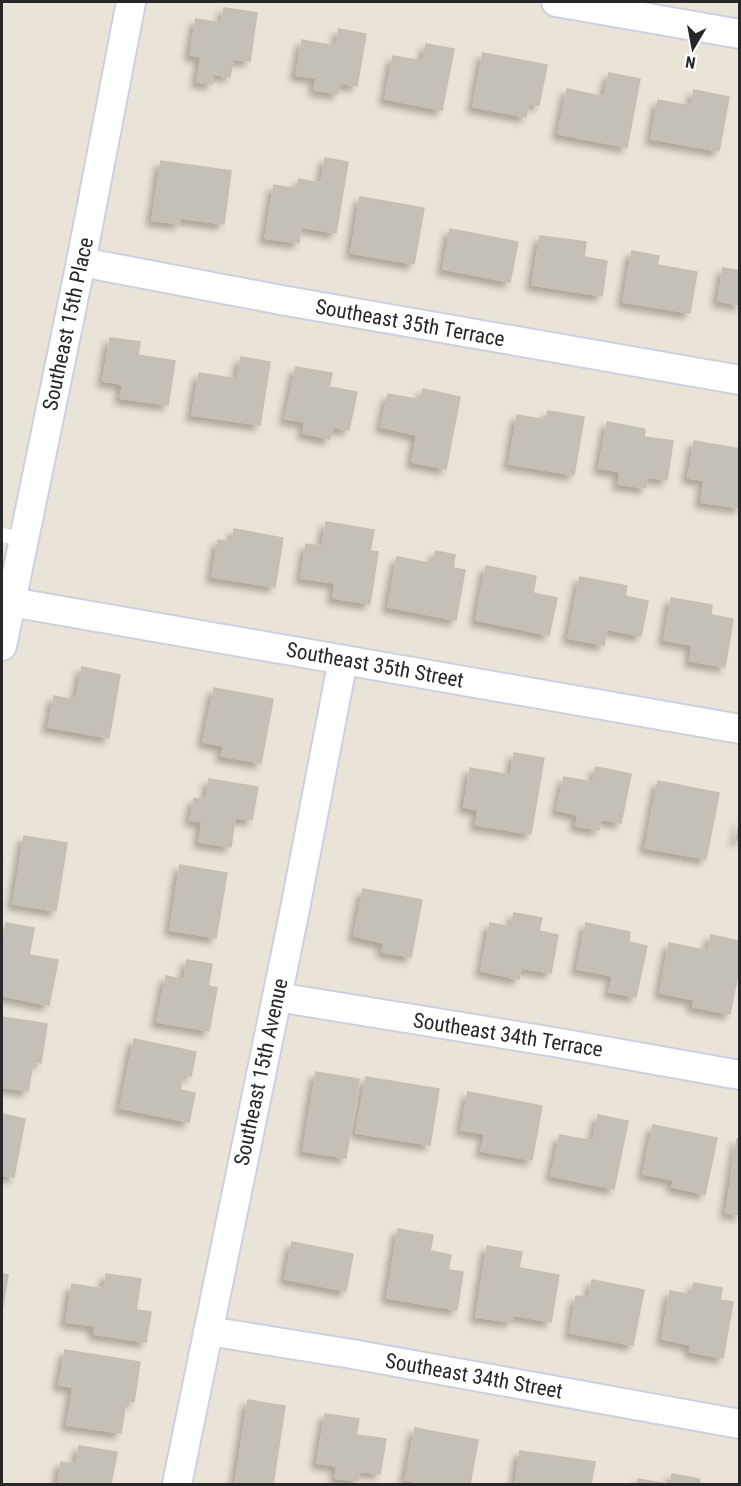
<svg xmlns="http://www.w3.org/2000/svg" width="741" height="1486" viewBox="0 0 741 1486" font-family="'Roboto Condensed',sans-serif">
  <defs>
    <filter id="shadow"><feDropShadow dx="-5.5" dy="5.5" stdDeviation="3" flood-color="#0004"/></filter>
  </defs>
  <rect width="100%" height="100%" fill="#eae3d7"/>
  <!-- building -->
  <g fill="#c5c0b7" stroke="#c5bfb1" stroke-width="1.5" filter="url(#shadow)">
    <polygon points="224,8 257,13 250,61 233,59 230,77 213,74 212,84 197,82 201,57 190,55 196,19 221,23"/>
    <polygon points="339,29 366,34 357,86 340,83 338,94 314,90 316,78 296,75 302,40 336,46"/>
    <polygon points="426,44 454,49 442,110 385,99 393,56 423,61"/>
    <polygon points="483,53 547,65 539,105 529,103 526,117 473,107"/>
    <polygon points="609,73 640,79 627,147 558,134 567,89 604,97"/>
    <polygon points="694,90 729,97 719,151 651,139 658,100 691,106"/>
    <polygon points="325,158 348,162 336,233 301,227 299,243 265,238 274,185 297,189 299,179 321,183"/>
    <polygon points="161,161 231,171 224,224 180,218 179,224 152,220"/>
    <polygon points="360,197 424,208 414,264 351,253"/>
    <polygon points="450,229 518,242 510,282 443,269"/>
    <polygon points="540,236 586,242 584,257 607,261 602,296 532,285"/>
    <polygon points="632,251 659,256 657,265 697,272 690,313 623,302"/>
    <polygon points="723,268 740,271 740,305 718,301"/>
    <polygon points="110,338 140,342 138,355 175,361 168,405 120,398 123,384 103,381"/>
    <polygon points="241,357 270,362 260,425 192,415 199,373 237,379"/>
    <polygon points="296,367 332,373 329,387 357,392 349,430 332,427 330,439 303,433 305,422 285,419"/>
    <polygon points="423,389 460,397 446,469 412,462 417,435 381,427 388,394 421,400"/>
    <polygon points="548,411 584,417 574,475 509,464 517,415 546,420"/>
    <polygon points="607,422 645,429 644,437 673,441 667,480 648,477 646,488 618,484 620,472 599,468"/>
    <polygon points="694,441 740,449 740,508 701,502 704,480 688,478"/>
    <polygon points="326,522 374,530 370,551 378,552 370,604 333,598 335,583 301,578 306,544 322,546"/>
    <polygon points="234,529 283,538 275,587 212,577 218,540 232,542"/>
    <polygon points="436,551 455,555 453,568 465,570 456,620 388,607 397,557 433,564"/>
    <polygon points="486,566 536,576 533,593 557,598 549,635 476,620"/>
    <polygon points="580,577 627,586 625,596 648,601 641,636 607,629 604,645 568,638"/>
    <polygon points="671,598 712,605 711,615 733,619 725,667 690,661 692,645 664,640"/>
    <polygon points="82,667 120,675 109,738 48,727 54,696 76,700"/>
    <polygon points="214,688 273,699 261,763 221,756 224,746 203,742"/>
    <polygon points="514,753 544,758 531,834 476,825 478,810 464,807 470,768 511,775"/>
    <polygon points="596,767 631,774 621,823 601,819 599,830 576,826 578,815 557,810 564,777 593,782"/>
    <polygon points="209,779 258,787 252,820 235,818 231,847 199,842 202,822 190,820 194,798 206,800"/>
    <polygon points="658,781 719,793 706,859 645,848"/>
    <polygon points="740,820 740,840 736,840"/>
    <polygon points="24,836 67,843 56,911 13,904"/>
    <polygon points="180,865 227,873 216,938 170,930"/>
    <polygon points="363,889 422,900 411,957 382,952 384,943 354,936"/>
    <polygon points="514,913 542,918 539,931 558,935 551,973 521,968 519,979 481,971 490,923 511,927"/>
    <polygon points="6,923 34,928 29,955 58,960 49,1005 2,996 2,947"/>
    <polygon points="586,923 630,932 629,942 647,946 636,997 609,992 613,976 577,969"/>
    <polygon points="711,935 740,941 740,964 730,1014 693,1007 694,1000 660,993 669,943 708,951"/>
    <polygon points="187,960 212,964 208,986 217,988 209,1031 157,1022 166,976 184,980"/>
    <polygon points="2,1017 47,1024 41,1063 33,1062 28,1091 2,1087"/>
    <polygon points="134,1039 196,1052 191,1076 183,1074 180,1090 195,1093 189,1122 120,1108"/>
    <polygon points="316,1072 359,1079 346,1158 303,1151"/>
    <polygon points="366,1077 439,1089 430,1145 356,1133"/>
    <polygon points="468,1092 542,1106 532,1160 481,1151 485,1134 461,1130"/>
    <polygon points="2,1114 25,1119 14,1177 2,1175"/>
    <polygon points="598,1115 628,1121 614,1189 551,1176 560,1135 593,1141"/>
    <polygon points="653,1125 717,1138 705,1194 672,1187 674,1180 643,1174"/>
    <polygon points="737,1139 740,1139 740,1215 726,1213"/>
    <polygon points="398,1229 433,1235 430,1251 451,1255 448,1270 463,1272 457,1310 387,1298"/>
    <polygon points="292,1242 353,1254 346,1291 285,1279"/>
    <polygon points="487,1246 522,1252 519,1268 559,1275 551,1322 512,1315 511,1322 476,1317"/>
    <polygon points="2,1274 8,1275 2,1310"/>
    <polygon points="106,1274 141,1279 136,1310 151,1312 146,1342 94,1334 95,1326 66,1322 72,1284 104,1289"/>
    <polygon points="592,1280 644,1290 633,1345 570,1333 576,1296 589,1298"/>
    <polygon points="694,1283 722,1288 720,1300 733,1302 723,1358 690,1352 691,1345 662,1339 670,1291 691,1295"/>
    <polygon points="65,1350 140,1362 134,1402 126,1401 121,1433 67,1425 73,1387 59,1385"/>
    <polygon points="248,1400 285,1406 273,1484 235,1484"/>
    <polygon points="325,1414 359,1419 356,1435 386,1439 380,1474 360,1471 358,1481 335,1478 337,1466 317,1463"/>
    <polygon points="415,1428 478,1440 470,1484 420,1484 420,1483 405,1480"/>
    <polygon points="79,1446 117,1452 111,1484 58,1484 61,1462 76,1464"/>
    <polygon points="520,1451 595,1462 591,1484 515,1484"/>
    <polygon points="672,1474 700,1479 699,1484 671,1484"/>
    <polygon points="638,1479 667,1484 637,1484"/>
  </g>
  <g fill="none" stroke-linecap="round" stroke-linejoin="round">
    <defs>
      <polyline id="lane" points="2,535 24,539"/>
      <g id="street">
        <polyline points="556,2 740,34"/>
        <polyline points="81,262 281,300 740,380"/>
        <polyline points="11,602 740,729"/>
        <polyline points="2,646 81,262 131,2"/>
        <polyline points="277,997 554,1042 740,1075"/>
        <polyline points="208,1331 352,1354 740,1424"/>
        <polyline points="177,1484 293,919 343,660"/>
      </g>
    </defs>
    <!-- lane casing -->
    <use href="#lane" stroke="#cdd0e1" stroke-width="16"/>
    <!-- street casing -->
    <use href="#street" stroke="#cdd0e1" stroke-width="32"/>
    <!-- lane -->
    <use href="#lane" stroke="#fff" stroke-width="14"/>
    <!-- street -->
    <use href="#street" stroke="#fff" stroke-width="28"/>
  </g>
  <g text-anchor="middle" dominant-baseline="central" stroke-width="4.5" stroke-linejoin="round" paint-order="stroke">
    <!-- street labels -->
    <g font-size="21" fill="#272727" stroke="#fff">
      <text transform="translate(410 323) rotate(10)">Southeast 35th Terrace</text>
      <text transform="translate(68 324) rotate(-78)">Southeast 15th Place</text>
      <text transform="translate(375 665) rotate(10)">Southeast 35th Street</text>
      <text transform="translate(508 1035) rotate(9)">Southeast 34th Terrace</text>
      <text transform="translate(261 1072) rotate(-78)">Southeast 15th Avenue</text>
      <text transform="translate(474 1376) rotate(10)">Southeast 34th Street</text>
    </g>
  </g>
  <!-- border -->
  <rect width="741" height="1486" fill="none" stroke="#272727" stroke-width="6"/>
  <!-- north arrow -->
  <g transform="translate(693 48) rotate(190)" stroke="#ffffff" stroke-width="4.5" paint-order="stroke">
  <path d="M0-4.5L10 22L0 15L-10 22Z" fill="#272727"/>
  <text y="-9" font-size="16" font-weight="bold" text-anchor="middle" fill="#272727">N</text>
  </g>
</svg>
